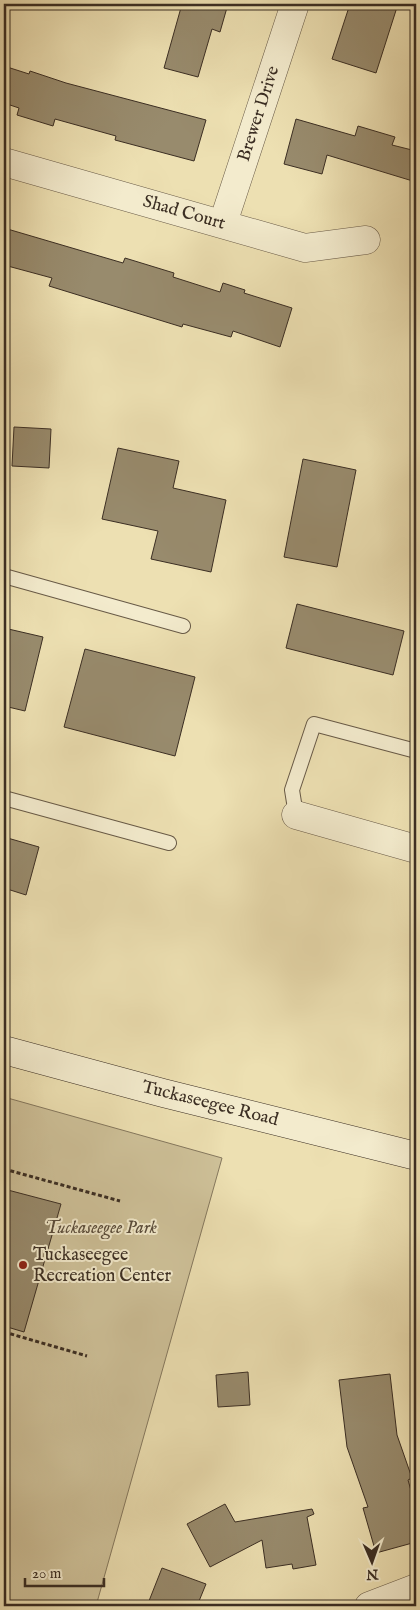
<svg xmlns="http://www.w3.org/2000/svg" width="420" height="1610" viewBox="0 0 420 1610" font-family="'IM FELL English',serif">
  <rect width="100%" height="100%" fill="#ede0b2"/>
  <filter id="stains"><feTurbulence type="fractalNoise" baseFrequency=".004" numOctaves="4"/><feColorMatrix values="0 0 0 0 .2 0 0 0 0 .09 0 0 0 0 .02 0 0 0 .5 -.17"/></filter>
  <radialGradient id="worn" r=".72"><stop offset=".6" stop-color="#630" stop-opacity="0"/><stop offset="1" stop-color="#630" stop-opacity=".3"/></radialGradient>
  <!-- green -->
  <polygon fill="#cfc29a" stroke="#85785e" points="4,1097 222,1158 96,1606 4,1606"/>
  <!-- building -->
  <g fill="#988b6d" stroke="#3b2e23">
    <polygon points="182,4 228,4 220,32 212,29 198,77 164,68"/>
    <polygon points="350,4 398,4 376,73 332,59"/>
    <polygon points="4,66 29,74 30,71 66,83 206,120 194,161 115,140 116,136 55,119 53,126 17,115 19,108 4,103"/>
    <polygon points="296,119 355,136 358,126 395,137 392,145 416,151 416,182 327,155 322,174 284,164"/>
    <polygon points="4,228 123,263 125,258 174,273 173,277 220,292 223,283 245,290 244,293 292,308 280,347 233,331 231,337 183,324 182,327 49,286 52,278 4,265"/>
    <polygon points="14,427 51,429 49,468 12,466"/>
    <polygon points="118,448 179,461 173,488 226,500 211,572 151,559 158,531 102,519"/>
    <polygon points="303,459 356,470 337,567 284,557"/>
    <polygon points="297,604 404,631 393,675 286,648"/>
    <polygon points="4,628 43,637 25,711 4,706"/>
    <polygon points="85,649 195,677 175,756 64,727"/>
    <polygon points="4,837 39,847 26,895 4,888"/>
    <polygon points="4,1189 61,1204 24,1332 4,1326"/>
    <polygon points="248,1372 250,1405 218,1407 216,1375"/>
    <polygon points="390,1374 397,1435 412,1478 408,1480 416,1508 416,1542 376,1553 363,1508 368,1507 347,1447 339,1380"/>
    <polygon points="225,1504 235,1522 312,1509 314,1514 307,1517 316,1565 293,1569 292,1564 266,1568 262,1540 210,1567 187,1524"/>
    <polygon points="162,1568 206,1584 197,1606 147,1606"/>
  </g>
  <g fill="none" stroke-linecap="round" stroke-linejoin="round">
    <defs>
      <g id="lane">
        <polyline points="4,576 183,626"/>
        <polyline points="4,798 169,843"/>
        <polyline points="296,815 292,790 314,724 416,751"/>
      </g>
      <g id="street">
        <polyline points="4,162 305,248 366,240"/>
        <polyline points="223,223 295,4"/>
        <polyline points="296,815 416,849"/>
        <polyline points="369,1606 416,1588"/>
      </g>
      <polyline id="secondary" points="4,1050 163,1093 416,1156"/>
    </defs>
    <!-- lane casing -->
    <use href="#lane" stroke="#685a47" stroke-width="16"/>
    <!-- street casing -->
    <use href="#street" stroke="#685a47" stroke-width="29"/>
    <!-- secondary casing -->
    <use href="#secondary" stroke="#3b2e23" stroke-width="29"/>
    <!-- path -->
    <g stroke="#3b2e23" stroke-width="3" stroke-dasharray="4 2.5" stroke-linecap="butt">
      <polyline points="4,1169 120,1201"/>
      <polyline points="4,1332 87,1356"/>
    </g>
    <!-- lane -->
    <use href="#lane" stroke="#f3ebcd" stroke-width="14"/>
    <!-- street -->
    <use href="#street" stroke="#f3ebcd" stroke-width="28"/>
    <!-- secondary -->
    <use href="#secondary" stroke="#f3ebcd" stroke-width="28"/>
  </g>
  <!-- markers -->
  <circle fill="#8f2418" stroke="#f3ebcd" stroke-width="2" cx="23" cy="1265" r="5"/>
  <g text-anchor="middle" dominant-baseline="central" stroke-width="4" stroke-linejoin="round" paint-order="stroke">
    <!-- street labels -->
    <g font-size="18" fill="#3b2e23" stroke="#f3ebcd">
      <text transform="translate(259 114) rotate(-72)">Brewer Drive</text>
      <text transform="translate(184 213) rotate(16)">Shad Court</text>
      <text transform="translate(210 1104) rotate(14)">Tuckaseegee Road</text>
    </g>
    <!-- park labels -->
    <g font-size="18" font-style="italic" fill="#594c3b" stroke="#f3ebcd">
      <text x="101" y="1228">Tuckaseegee Park</text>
    </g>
    <!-- poi labels -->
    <g font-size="18" fill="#3b2e23" stroke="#f3ebcd" text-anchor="start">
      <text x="33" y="1255">Tuckaseegee<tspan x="33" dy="21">Recreation Center</tspan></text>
    </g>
  </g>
  <!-- margin -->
  <rect width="420" height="1610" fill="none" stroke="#ede0b2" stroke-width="20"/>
  <rect x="5" y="5" width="410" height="1600" fill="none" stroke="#3b2e23" stroke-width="2.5"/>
  <rect x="10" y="10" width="400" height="1590" fill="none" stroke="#3b2e23"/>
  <!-- north arrow -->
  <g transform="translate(372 1562) rotate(178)" stroke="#f3ebcd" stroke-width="4" paint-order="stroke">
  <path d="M0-4L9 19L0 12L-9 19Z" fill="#3b2e23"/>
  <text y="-8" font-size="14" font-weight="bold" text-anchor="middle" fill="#3b2e23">N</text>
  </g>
  <!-- scale -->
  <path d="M25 1578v8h79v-8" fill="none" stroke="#3b2e23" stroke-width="2.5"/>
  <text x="32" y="1578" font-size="15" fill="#3b2e23" stroke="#f3ebcd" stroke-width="4" paint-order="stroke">20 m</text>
  <rect width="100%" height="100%" filter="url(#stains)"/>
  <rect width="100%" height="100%" fill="url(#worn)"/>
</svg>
